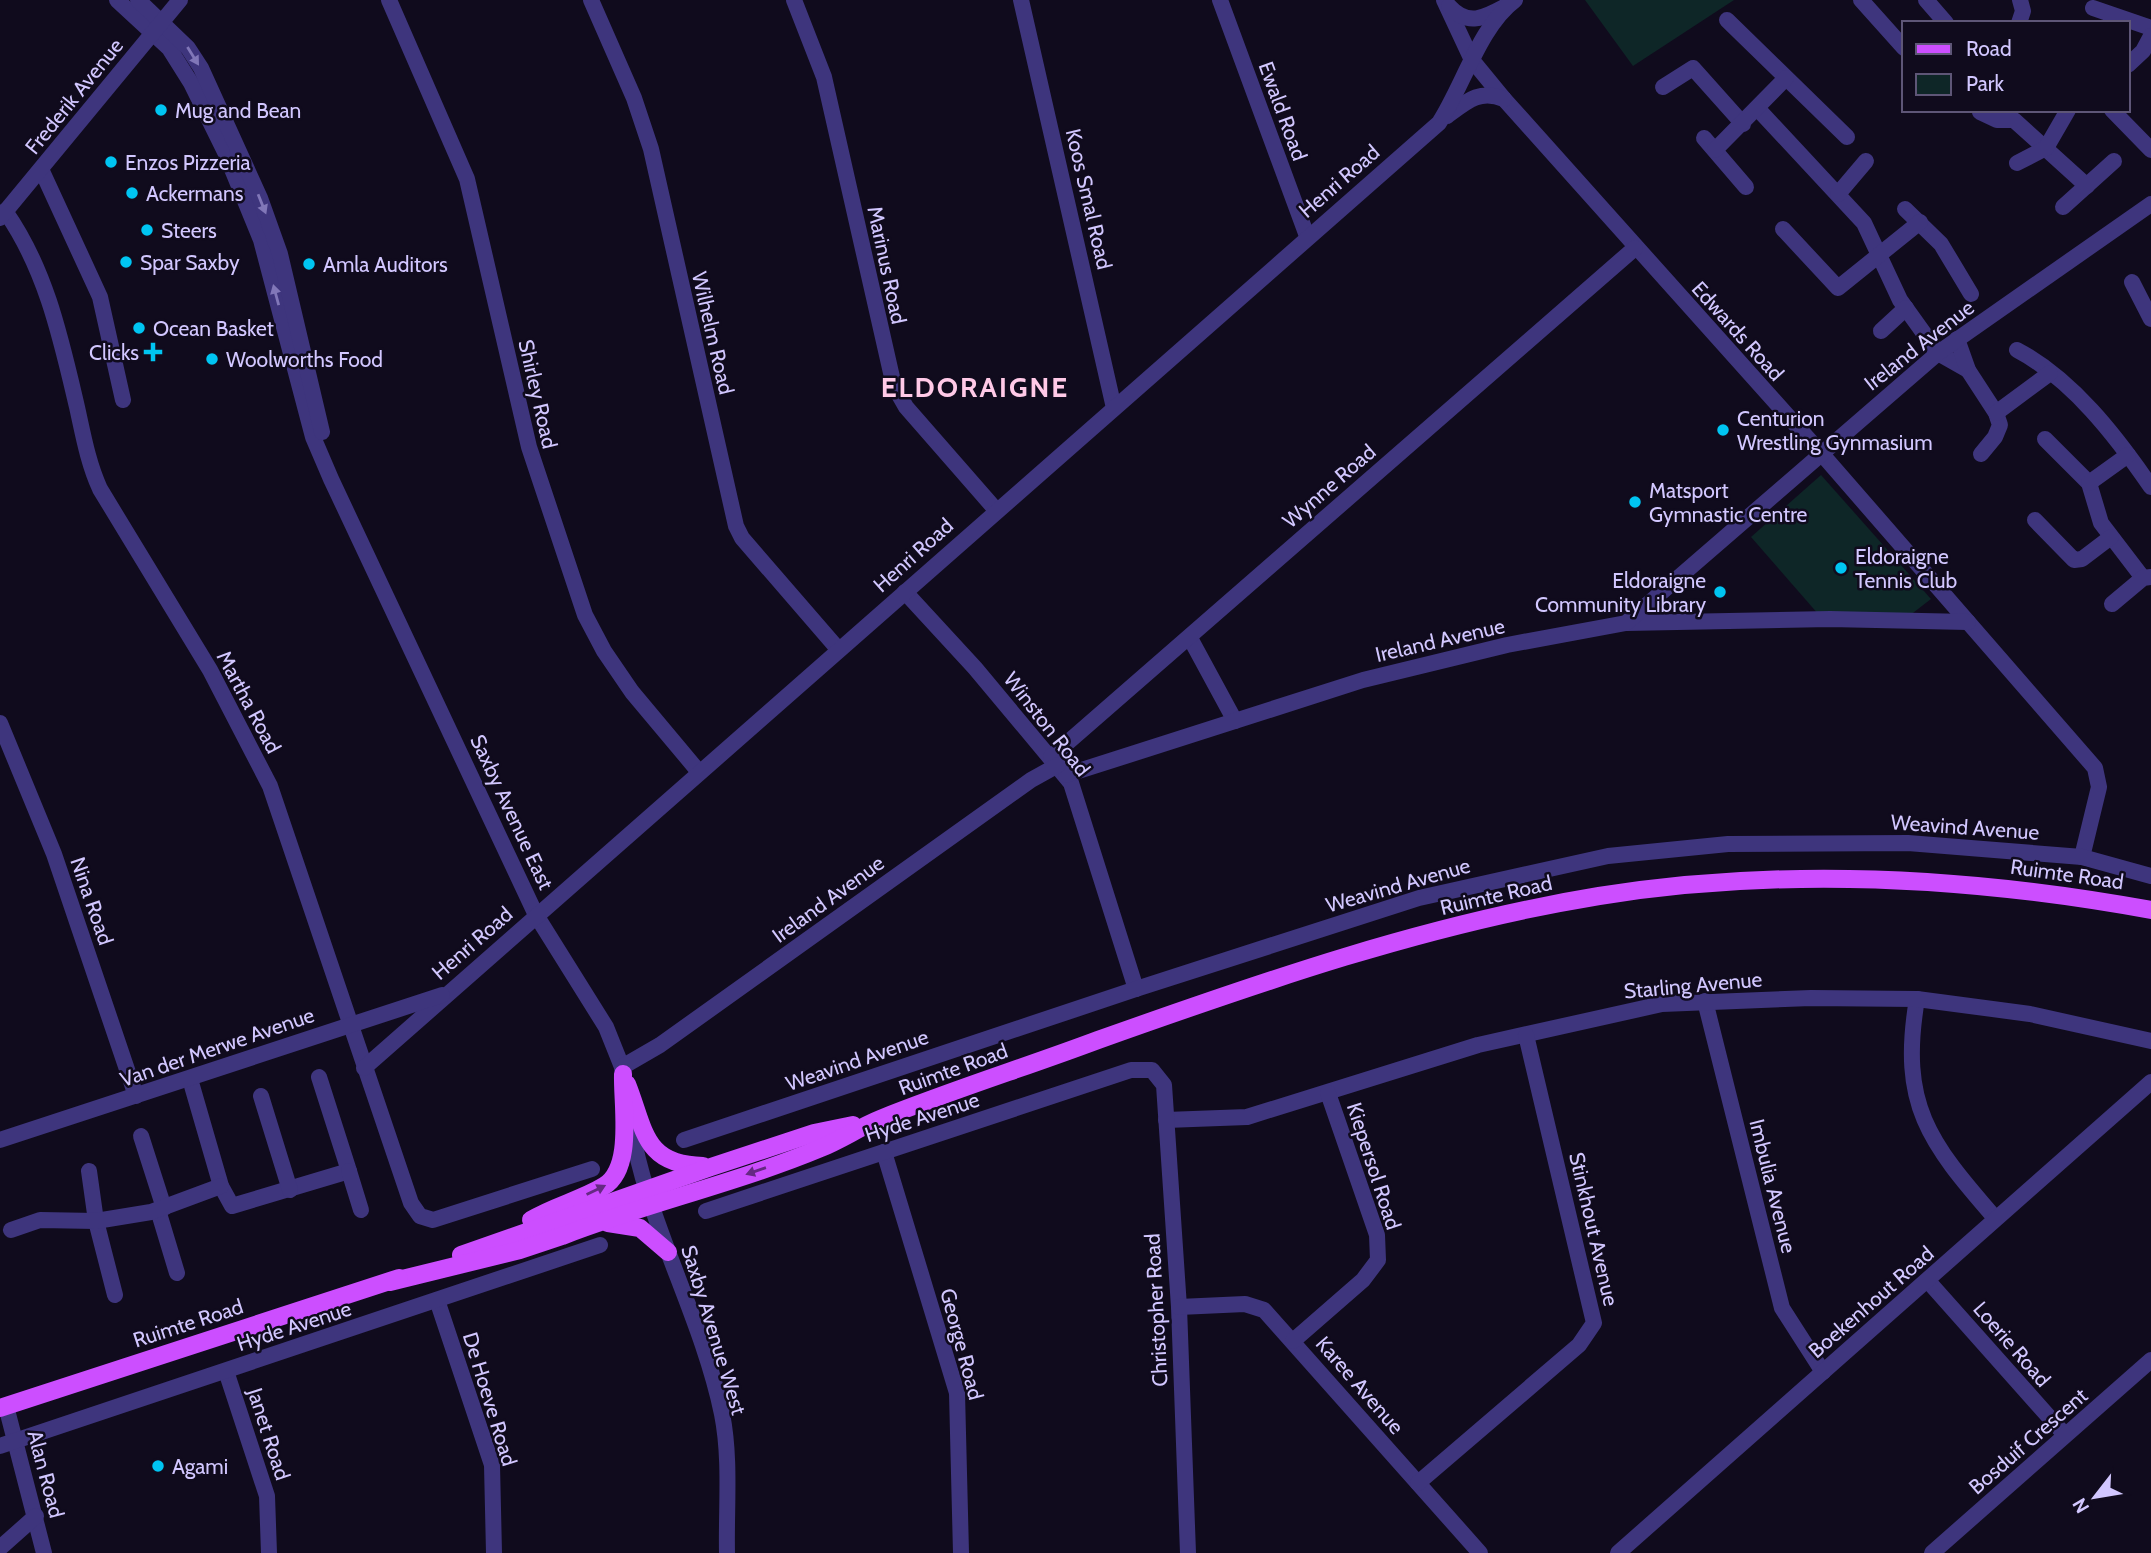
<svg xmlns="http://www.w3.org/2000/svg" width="2151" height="1553" viewBox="0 0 2151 1553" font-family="Cabin,sans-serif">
  <rect width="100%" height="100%" fill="#100b1d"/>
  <!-- green -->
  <g fill="#0e2627">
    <polygon points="1585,0 1734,0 1633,66"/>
    <polygon points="1821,475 1931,599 1909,616 1819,615 1751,537"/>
  </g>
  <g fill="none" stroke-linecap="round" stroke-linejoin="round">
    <!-- minor -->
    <g stroke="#3e357d" stroke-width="16">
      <polyline points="117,0 169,48 191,83 225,152 261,240 313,437 331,479 536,915 606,1027 622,1067 625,1086"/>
      <polyline points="138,0 188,48 201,68 260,198 280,254 322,432"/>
      <polyline points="389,0 467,179 529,447 585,615 604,651 632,692 699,772"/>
      <polyline points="591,0 634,98 651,149 736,526 742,538 838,649"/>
      <polyline points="794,0 824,77 894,386 906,407 996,510"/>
      <polyline points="1021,0 1114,408"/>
      <polyline points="1220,0 1307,236"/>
      <polyline points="1444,0 1472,60 1504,99 1821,453 2095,768 2099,787 2082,857"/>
      <polyline points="1861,0 1904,48"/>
      <polyline points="1926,0 1946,23"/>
      <path d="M1449,6C1468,27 1484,18 1506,6"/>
      <polyline points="2093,8 2151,28"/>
      <polyline points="1727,20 1847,137"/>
      <polyline points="2019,23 2023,11 2020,0"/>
      <polyline points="2128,65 2143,51 2151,36"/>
      <polyline points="1663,87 1693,68 1743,124"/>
      <polyline points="1757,108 1864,223 1900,300 1938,353 1968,370"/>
      <polyline points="2112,110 2151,150"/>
      <polyline points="1980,112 1997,120 2014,120 2087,186"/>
      <path d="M1447,116C1467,101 1480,89 1504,99"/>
      <polyline points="1704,138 1746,187"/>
      <polyline points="1715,150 1786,78"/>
      <polyline points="2017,163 2046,148 2068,110"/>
      <polyline points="41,169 100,297 123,400"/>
      <polyline points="1838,194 1866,161"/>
      <polyline points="2063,207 2114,161"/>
      <polyline points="1905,209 1941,244 1971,294"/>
      <path d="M5,211C46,269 61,339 77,407C83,434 88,463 100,489L210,670L270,786L411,1203L420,1216L433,1220L592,1169"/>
      <polyline points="0,218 180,0"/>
      <polyline points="1783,229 1838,288 1920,222"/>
      <polyline points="2132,282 2151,319"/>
      <polyline points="1881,331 1906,308"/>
      <polyline points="1957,339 1968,370 1996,413 2000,425 1995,437 1981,454"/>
      <path d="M2017,350C2072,379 2116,436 2151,487"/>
      <polyline points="1996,413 2050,373"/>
      <polyline points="2045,439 2089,483 2101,523 2143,578"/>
      <polyline points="2089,483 2128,455"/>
      <polyline points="2035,520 2074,560 2082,559 2111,537"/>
      <polyline points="905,592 975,668 1071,783 1136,989"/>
      <polyline points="2112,604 2143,578 2151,577"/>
      <polyline points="1626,623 1830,619 1968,622"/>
      <polyline points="1190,638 1235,721"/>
      <polyline points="0,723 54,854 136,1096"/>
      <polyline points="1051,757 1635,248"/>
      <polyline points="1066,775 1363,680 1507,645 1626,623 1938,353 2151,204"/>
      <path d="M1917,999C1899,1105 1929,1142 1995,1218"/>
      <polyline points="1705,1001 1782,1308 1823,1372"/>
      <polyline points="622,1067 660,1045 1031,780 1058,765"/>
      <path d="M364,1068L1439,123C1463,86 1480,26 1515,0"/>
      <polyline points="190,1079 221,1186 232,1206 349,1171 319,1077"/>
      <polyline points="261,1096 290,1190"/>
      <path d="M630,1119C645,1221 701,1313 722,1414C731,1459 726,1508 727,1553"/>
      <polyline points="1166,1120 1247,1117 1478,1045 1662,1004 1811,998 1917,999 2030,1014 2151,1041"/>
      <polyline points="141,1136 164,1208"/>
      <polyline points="0,1140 442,995"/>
      <polyline points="684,1140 1136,989 1419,898 1608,856 1728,844 1908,843 2082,857 2151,876"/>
      <polyline points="884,1152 957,1393 961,1553"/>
      <polyline points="89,1171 96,1221 115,1295"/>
      <polyline points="349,1171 361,1210"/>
      <polyline points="158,1210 177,1273"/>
      <polyline points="706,1211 1131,1070 1152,1070 1164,1085 1179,1307 1188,1553"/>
      <polyline points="11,1230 40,1220 96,1221 151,1212 221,1186"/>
      <polyline points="1928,1281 2065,1435"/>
      <polyline points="437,1300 492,1465 494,1553"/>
      <polyline points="1179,1307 1245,1304 1264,1310 1480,1553"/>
      <polyline points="1293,1341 1363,1280 1378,1260 1377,1235 1328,1093"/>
      <polyline points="226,1371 267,1496 269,1553"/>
      <polyline points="6,1406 44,1553"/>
      <polyline points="0,1446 600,1245"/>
      <polyline points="1418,1483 1579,1345 1594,1323 1526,1035"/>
      <polyline points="0,1548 36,1516"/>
      <polyline points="1618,1553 2151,1082"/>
      <polyline points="1932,1553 2151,1360"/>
    </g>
    <!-- major -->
    <g stroke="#cc4eff" stroke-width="18">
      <path d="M627,1084C645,1129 643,1165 703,1166"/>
      <path d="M531,1220C554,1206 581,1200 604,1186C634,1168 622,1105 623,1074"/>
      <polyline points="608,1223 640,1228 668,1252"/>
      <polyline points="461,1255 711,1167 814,1133 853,1125"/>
      <path d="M390,1282L520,1250L562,1236C647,1203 737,1183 821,1148C841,1140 860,1127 880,1119C952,1090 1026,1067 1098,1040C1261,982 1427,924 1599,896C1781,867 1971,877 2151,910"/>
      <polyline points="0,1408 399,1278"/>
    </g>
  </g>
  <!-- one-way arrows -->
  <defs><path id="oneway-solid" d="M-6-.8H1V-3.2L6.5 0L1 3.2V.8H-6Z" transform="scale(1.75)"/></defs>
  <g fill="#8177b8">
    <use href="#oneway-solid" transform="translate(193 56) rotate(58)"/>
    <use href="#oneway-solid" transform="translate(262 204) rotate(68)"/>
    <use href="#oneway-solid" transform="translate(276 295) rotate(-105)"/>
  </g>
  <g fill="#652983">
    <use href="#oneway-solid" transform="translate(756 1171) rotate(161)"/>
    <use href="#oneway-solid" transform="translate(596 1190) rotate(-26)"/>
  </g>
  <!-- markers -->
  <g fill="#00c5f2" stroke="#100b1d" stroke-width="2.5">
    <circle cx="161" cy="110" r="7"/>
    <circle cx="111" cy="162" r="7"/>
    <circle cx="132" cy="193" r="7"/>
    <circle cx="147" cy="230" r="7"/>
    <circle cx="126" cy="262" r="7"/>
    <circle cx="309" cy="264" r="7"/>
    <circle cx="139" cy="328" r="7"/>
    <path d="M149.5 341.5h7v7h7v7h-7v7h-7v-7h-7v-7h7z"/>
    <circle cx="212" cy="359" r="7"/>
    <circle cx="1723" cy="430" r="7"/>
    <circle cx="1635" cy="502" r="7"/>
    <circle cx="1841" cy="568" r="7"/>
    <circle cx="1720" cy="592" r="7"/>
    <circle cx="158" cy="1466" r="7"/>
  </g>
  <g text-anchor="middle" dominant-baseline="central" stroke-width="5" stroke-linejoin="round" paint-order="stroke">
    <!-- street labels -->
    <g font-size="21" fill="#d2c7ff" stroke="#100b1d">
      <text transform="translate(74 96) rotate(-51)">Frederik Avenue</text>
      <text transform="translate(1283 111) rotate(70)">Ewald Road</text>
      <text transform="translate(1339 181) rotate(-41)">Henri Road</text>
      <text transform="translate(1089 199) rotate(77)">Koos Smal Road</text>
      <text transform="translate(887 265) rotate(78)">Marinus Road</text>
      <text transform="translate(1738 331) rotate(48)">Edwards Road</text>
      <text transform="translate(713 333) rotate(77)">Wilhelm Road</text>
      <text transform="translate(1919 345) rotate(-38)">Ireland Avenue</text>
      <text transform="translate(538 394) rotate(77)">Shirley Road</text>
      <text transform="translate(1329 486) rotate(-41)">Wynne Road</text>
      <text transform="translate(913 555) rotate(-42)">Henri Road</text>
      <text transform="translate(1440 640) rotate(-13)">Ireland Avenue</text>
      <text transform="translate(249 702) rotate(62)">Martha Road</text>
      <text transform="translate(1047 724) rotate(52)">Winston Road</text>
      <text transform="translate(512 812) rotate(65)">Saxby Avenue East</text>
      <text transform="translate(1965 827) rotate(4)">Weavind Avenue</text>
      <text transform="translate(2067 874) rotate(8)">Ruimte Road</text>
      <text transform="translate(1398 885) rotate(-16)">Weavind Avenue</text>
      <text transform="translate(1496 895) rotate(-13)">Ruimte Road</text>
      <text transform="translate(828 899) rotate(-36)">Ireland Avenue</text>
      <text transform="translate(92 901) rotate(71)">Nina Road</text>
      <text transform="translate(472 943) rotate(-41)">Henri Road</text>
      <text transform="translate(1693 985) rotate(-5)">Starling Avenue</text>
      <text transform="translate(217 1047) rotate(-19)">Van der Merwe Avenue</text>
      <text transform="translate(857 1060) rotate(-19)">Weavind Avenue</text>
      <text transform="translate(953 1069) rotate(-20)">Ruimte Road</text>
      <text transform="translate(922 1117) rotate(-18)">Hyde Avenue</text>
      <text transform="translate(1374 1166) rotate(72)">Kiepersol Road</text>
      <text transform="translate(1773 1186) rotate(76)">Imbulia Avenue</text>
      <text transform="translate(1594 1229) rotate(77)">Stinkhout Avenue</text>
      <text transform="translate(1871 1302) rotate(-41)">Boekenhout Road</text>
      <text transform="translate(1156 1310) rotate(-93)">Christopher Road</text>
      <text transform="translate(188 1323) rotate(-18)">Ruimte Road</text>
      <text transform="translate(294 1326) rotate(-18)">Hyde Avenue</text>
      <text transform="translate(714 1330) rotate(73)">Saxby Avenue West</text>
      <text transform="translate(962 1344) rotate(75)">George Road</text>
      <text transform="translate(2012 1344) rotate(49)">Loerie Road</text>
      <text transform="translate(1360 1385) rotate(49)">Karee Avenue</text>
      <text transform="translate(490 1399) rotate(73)">De Hoeve Road</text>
      <text transform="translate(269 1434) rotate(72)">Janet Road</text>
      <text transform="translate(2028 1441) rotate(-41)">Bosduif Crescent</text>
      <text transform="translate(46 1474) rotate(75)">Alan Road</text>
    </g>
    <!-- poi labels -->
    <g font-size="21" fill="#d2c7ff" stroke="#100b1d" text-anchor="start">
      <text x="175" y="110">Mug and Bean</text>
      <text x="125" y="162">Enzos Pizzeria</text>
      <text x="146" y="193">Ackermans</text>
      <text x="161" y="230">Steers</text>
      <text x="140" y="262">Spar Saxby</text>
      <text x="323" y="264">Amla Auditors</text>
      <text x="153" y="328">Ocean Basket</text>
      <text x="139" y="352" text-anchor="end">Clicks</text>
      <text x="226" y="359">Woolworths Food</text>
      <text x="1737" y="418">Centurion<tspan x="1737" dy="24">Wrestling Gynmasium</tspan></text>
      <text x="1649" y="490">Matsport<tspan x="1649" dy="24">Gymnastic Centre</tspan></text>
      <text x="1855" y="556">Eldoraigne<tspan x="1855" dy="24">Tennis Club</tspan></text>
      <text x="1706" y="580" text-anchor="end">Eldoraigne<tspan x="1706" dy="24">Community Library</tspan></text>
      <text x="172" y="1466">Agami</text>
    </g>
    <!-- district labels -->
    <g font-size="28" font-weight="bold" letter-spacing="2" fill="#ffc9e7" stroke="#100b1d">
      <text x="975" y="387">ELDORAIGNE</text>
    </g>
  </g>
  <!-- legend -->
  <rect x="1902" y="21" width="228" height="91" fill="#100b1d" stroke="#5e5677" stroke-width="2"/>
  <rect x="1916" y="44" width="35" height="10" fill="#cc4eff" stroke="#5e5677" stroke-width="2"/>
  <text x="1966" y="56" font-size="21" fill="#d2c7ff">Road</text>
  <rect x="1916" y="74" width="35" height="21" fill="#0e2627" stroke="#5e5677" stroke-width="2"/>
  <text x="1966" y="91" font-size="21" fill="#d2c7ff">Park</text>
  <!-- north arrow -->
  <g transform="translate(2095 1497) rotate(239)" stroke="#100b1d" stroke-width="5" paint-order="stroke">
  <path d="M0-5L12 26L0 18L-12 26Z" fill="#d2c7ff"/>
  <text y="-10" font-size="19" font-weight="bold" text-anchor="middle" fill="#d2c7ff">N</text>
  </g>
</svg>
